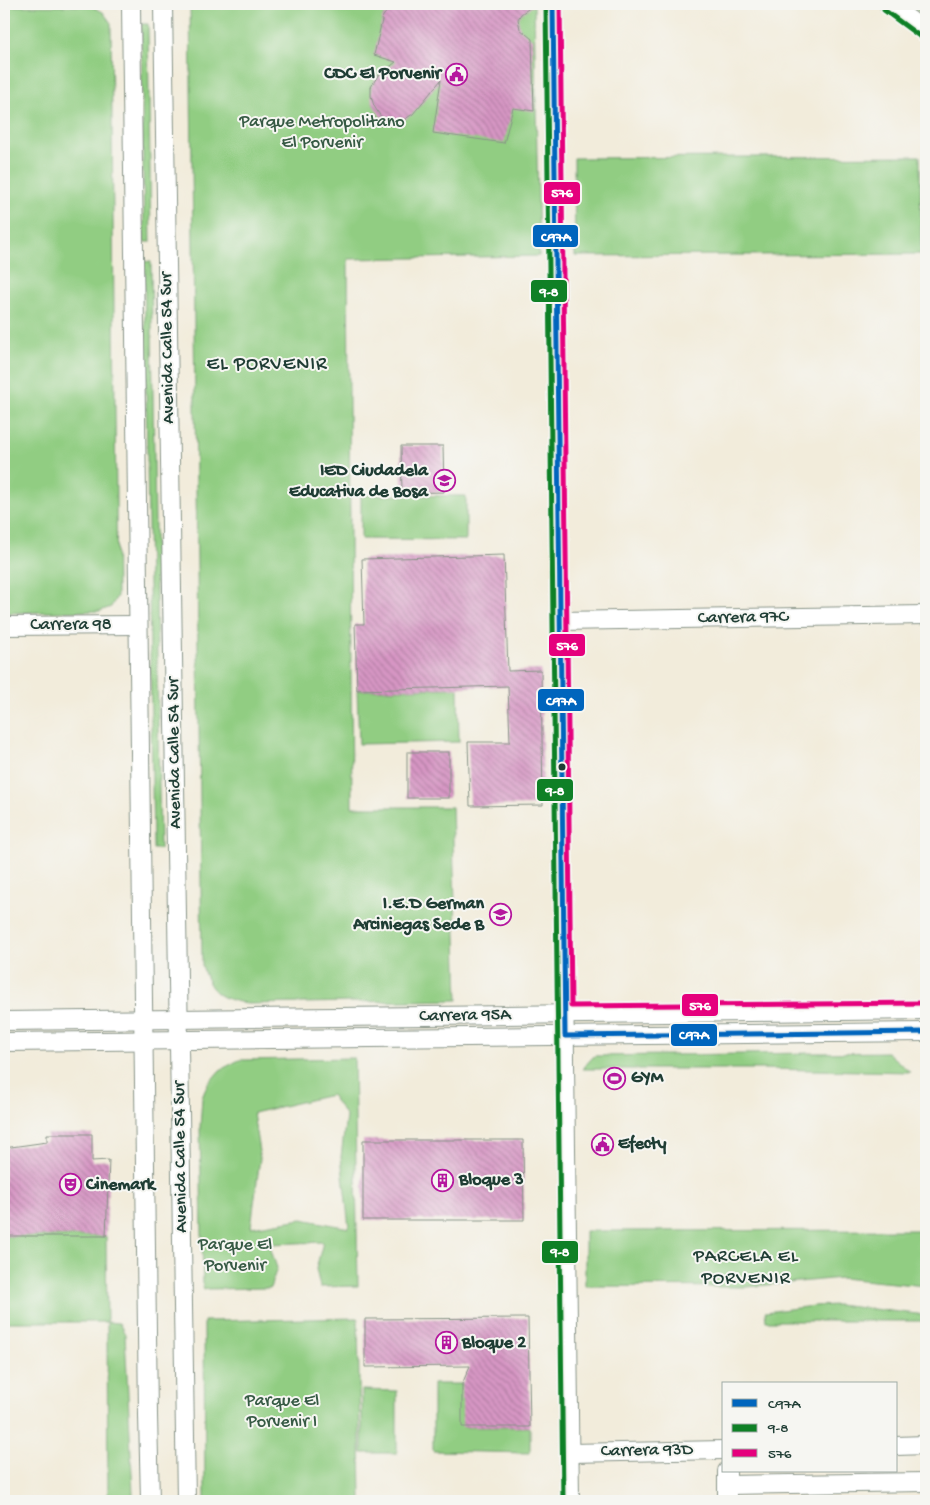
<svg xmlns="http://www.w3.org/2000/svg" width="930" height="1505" viewBox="0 0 930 1505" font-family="'Gochi Hand',sans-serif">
  <defs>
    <pattern id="building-back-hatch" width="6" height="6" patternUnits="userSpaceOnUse" patternTransform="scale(1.25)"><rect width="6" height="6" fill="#d796c4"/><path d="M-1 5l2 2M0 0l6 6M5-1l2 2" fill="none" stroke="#ae7ca0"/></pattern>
  </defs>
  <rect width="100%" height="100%" fill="#f6f6f2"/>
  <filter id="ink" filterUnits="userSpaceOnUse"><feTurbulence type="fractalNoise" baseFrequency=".02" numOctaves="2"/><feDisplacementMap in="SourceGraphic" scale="10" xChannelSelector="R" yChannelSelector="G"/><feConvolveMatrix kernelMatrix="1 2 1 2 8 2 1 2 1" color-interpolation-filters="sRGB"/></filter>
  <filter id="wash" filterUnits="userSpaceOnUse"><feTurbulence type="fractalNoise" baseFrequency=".0096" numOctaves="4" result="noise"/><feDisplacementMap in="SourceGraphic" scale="20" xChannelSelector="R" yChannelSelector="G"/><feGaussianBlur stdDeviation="1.12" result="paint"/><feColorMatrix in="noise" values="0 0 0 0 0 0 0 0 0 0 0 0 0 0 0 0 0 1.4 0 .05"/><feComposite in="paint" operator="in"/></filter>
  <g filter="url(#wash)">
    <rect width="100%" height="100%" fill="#f2ecdb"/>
    <!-- green -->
    <g fill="#91cd82" stroke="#58855b" fill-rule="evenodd">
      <path d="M190,4H534L539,256L348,259L352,807H452L458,1000L250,1004C221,999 211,995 202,966Z"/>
      <polygon points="907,4 926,4 926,16"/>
      <polygon points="4,6 91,6 103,12 111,23 117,596 111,607 100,611 4,613"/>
      <polygon points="141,24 148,24 151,242 144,242"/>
      <polygon points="920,156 921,254 575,256 574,158"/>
      <polygon points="144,261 151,262 160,849 153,849"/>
      <polygon points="361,495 466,496 466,540 361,539"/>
      <polygon points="458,688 459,742 359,744 357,690"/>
      <polygon points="887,1052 910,1072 762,1069 582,1069 594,1056"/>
      <path d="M354,1058L358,1286L320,1287L316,1269L323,1242L269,1244L277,1268L270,1288L203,1289L200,1127L202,1098L207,1085L220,1070L239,1060ZM331,1095L346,1116L341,1157L349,1228L302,1219L251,1227L260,1158L253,1113Z"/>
      <polygon points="926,1230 926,1286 841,1278 746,1287 585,1286 585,1231"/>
      <polygon points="4,1236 106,1236 107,1322 119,1323 125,1334 133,1494 129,1501 108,1501 107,1322 4,1322"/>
      <polygon points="837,1305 926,1315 926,1321 766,1321 765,1312 813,1306"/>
      <polygon points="358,1318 361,1501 205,1501 204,1321"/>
      <polygon points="433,1384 463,1384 463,1427 530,1427 530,1453 433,1451"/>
      <polygon points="362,1390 397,1391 397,1453 362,1453"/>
    </g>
    <g id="blocks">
      <!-- building -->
      <g fill="url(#building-back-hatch)">
        <polygon points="463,4 535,4 521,14 518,19 520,29 532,39 534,111 513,108 504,143 433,133 441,80 413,114 402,121 391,121 381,117 374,106 371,96 371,87 377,77 396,62 374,55 383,16 391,7"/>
        <polygon points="401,446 443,446 444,492 402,493"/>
        <polygon points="504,555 508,671 541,670 543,805 470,806 468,742 510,742 508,686 357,690 355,624 364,624 362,559"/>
        <rect x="407" y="752" width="42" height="46"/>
        <polygon points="47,1134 92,1134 92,1161 109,1160 106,1236 4,1236 4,1148 47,1142"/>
        <polygon points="363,1140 523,1140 524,1220 363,1220"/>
        <polygon points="528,1318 530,1427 462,1427 462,1384 470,1366 365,1367 365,1319"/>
      </g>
    </g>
  </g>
  <g filter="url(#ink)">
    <use href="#blocks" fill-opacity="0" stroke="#889488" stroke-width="1"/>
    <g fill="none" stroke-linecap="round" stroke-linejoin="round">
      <defs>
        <g id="minor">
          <polyline points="131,4 148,1415 150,1501"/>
          <polyline points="163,4 186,1501"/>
          <polyline points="553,4 570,1501"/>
          <polyline points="888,4 926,32"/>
          <polyline points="560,621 926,615"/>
          <polyline points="4,626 138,625"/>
          <polyline points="4,1021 926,1010"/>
          <polyline points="4,1042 926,1032"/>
          <polyline points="896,1446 926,1445"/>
          <polyline points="570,1453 724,1450"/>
          <polyline points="727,1471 727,1501"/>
          <polyline points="727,1485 926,1482"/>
        </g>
      </defs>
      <!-- minor casing -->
      <use href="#minor" stroke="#889488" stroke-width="20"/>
      <!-- minor -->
      <use href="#minor" stroke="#fff" stroke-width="18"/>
      <defs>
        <polyline id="bus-1" points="553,4 565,1036 926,1032"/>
        <g id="bus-2">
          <polyline points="546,4 563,1501"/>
          <polyline points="884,10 922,38"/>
        </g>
        <polyline id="bus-3" points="560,4 571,1006 926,1003"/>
      </defs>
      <!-- bus-1 casing -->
      <use href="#bus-1" stroke="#f6f6f2" stroke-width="9"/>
      <!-- bus-2 casing -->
      <use href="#bus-2" stroke="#f6f6f2" stroke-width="9"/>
      <!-- bus-3 casing -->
      <use href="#bus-3" stroke="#f6f6f2" stroke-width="9"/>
      <!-- bus-1 -->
      <use href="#bus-1" stroke="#0065bd" stroke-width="5"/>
      <!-- bus-2 -->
      <use href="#bus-2" stroke="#0f8026" stroke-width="5"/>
      <!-- bus-3 -->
      <use href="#bus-3" stroke="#e5007d" stroke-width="5"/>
    </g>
  </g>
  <!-- icons -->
  <defs>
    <symbol id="civic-ring" viewBox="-11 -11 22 22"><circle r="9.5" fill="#f6f6f2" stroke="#b5179e" stroke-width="1.5"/><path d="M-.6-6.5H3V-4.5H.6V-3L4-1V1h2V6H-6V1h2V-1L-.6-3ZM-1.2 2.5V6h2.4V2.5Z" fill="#b5179e"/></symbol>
    <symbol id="school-ring" viewBox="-11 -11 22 22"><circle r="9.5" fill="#f6f6f2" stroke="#b5179e" stroke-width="1.5"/><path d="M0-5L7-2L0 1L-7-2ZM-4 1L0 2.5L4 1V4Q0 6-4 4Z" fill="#b5179e"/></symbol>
    <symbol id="stadium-ring" viewBox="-11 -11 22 22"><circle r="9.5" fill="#f6f6f2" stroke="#b5179e" stroke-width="1.5"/><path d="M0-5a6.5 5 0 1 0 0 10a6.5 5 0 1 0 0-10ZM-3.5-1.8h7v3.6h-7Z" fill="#b5179e"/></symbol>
    <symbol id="building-ring" viewBox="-11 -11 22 22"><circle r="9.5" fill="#f6f6f2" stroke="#b5179e" stroke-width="1.5"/><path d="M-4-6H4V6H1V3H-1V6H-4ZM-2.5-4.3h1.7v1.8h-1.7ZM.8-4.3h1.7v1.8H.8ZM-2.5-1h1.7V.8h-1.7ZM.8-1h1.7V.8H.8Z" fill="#b5179e"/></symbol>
    <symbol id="theatre-ring" viewBox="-11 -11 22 22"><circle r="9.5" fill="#f6f6f2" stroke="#b5179e" stroke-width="1.5"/><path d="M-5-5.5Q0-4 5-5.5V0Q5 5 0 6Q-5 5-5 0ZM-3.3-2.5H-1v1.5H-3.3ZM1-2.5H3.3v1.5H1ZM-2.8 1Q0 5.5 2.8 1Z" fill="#b5179e"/></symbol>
  </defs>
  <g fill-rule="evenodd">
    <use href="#civic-ring" x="444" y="62" width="25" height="25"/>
    <use href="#school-ring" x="432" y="468" width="25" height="25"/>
    <use href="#school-ring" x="488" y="902" width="25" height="25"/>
    <use href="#stadium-ring" x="602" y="1066" width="25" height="25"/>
    <use href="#civic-ring" x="590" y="1132" width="25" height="25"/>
    <use href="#building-ring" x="430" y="1168" width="25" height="25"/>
    <use href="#theatre-ring" x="58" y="1172" width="25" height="25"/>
    <use href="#building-ring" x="434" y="1330" width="25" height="25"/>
  </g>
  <!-- markers -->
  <circle fill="#1f3d34" stroke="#f6f6f2" stroke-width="2" cx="562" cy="767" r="4.5"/>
  <g text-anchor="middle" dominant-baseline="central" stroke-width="4" stroke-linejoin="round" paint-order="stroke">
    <!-- poi labels -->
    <g font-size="18" font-weight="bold" fill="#1f3d34" stroke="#f6f6f2" text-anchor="start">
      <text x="441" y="74" text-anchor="end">CDC El Porvenir</text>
      <text x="428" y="471" text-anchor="end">IED Ciudadela<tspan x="428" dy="21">Educativa de Bosa</tspan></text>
      <text x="484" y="904" text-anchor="end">I.E.D German<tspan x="484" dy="21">Arciniegas Sede B</tspan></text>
      <text x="631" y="1078">GYM</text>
      <text x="618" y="1144">Efecty</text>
      <text x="459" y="1180">Bloque 3</text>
      <text x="86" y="1185">Cinemark</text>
      <text x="462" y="1343">Bloque 2</text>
    </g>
    <!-- park labels -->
    <g font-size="18" fill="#365a44" stroke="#f6f6f2">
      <text x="322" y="122">Parque Metropolitano<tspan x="322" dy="21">El Porvenir</tspan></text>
      <text x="235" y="1245">Parque El<tspan x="235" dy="21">Porvenir</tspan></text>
      <text x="282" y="1401">Parque El<tspan x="282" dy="21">Porvenir I</tspan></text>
    </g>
    <!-- street labels -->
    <g font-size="18" fill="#1f3d34" stroke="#f6f6f2">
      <text transform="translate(168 348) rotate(-91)">Avenida Calle 54 Sur</text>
      <text transform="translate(743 618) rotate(-1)">Carrera 97C</text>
      <text x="71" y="625">Carrera 98</text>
      <text transform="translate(175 753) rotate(-91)">Avenida Calle 54 Sur</text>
      <text transform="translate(465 1016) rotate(-1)">Carrera 95A</text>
      <text transform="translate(181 1157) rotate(-91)">Avenida Calle 54 Sur</text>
      <text transform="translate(647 1451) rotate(-1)">Carrera 93D</text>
    </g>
    <!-- neighbourhood labels -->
    <g font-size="19" letter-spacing="1" fill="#1f3d34" stroke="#f6f6f2">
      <text x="746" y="1257">PARCELA EL<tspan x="746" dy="22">PORVENIR</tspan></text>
    </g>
    <!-- quarter labels -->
    <g font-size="20" letter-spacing="1" fill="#1f3d34" stroke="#f6f6f2">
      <text x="267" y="365">EL PORVENIR</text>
    </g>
  </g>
  <g stroke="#f6f6f2" stroke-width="2">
    <rect x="543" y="181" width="38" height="24" rx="5" fill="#e5007d"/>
    <rect x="532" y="224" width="47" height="24" rx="5" fill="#0065bd"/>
    <rect x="530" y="279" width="38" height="24" rx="5" fill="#0f8026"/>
    <rect x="548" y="633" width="38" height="24" rx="5" fill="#e5007d"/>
    <rect x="537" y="688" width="48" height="24" rx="5" fill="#0065bd"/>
    <rect x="536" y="778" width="38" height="24" rx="5" fill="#0f8026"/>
    <rect x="681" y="993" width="38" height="24" rx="5" fill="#e5007d"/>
    <rect x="670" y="1023" width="48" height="24" rx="5" fill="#0065bd"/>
    <rect x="541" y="1240" width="38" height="24" rx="5" fill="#0f8026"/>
  </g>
  <g font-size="14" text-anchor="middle" font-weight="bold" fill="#fff">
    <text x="562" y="197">576</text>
    <text x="556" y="241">C97A</text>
    <text x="549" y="296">9-8</text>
    <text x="567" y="650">576</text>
    <text x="561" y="705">C97A</text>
    <text x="555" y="795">9-8</text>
    <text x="700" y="1010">576</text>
    <text x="694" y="1039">C97A</text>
    <text x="560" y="1256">9-8</text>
  </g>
  <!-- margin -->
  <rect width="930" height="1505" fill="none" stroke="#f6f6f2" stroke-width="20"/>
  <!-- legend -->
  <rect x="722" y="1382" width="175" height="90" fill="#f6f6f2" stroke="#a0aca6"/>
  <rect x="732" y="1399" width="25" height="8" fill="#0065bd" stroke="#a0aca6"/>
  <text x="768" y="1408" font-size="15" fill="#1f3d34">C97A</text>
  <rect x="732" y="1424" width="25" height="8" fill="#0f8026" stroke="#a0aca6"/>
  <text x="768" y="1432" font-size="15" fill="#1f3d34">9-8</text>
  <rect x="732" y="1449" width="25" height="8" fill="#e5007d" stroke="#a0aca6"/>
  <text x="768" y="1458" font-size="15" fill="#1f3d34">576</text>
</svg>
